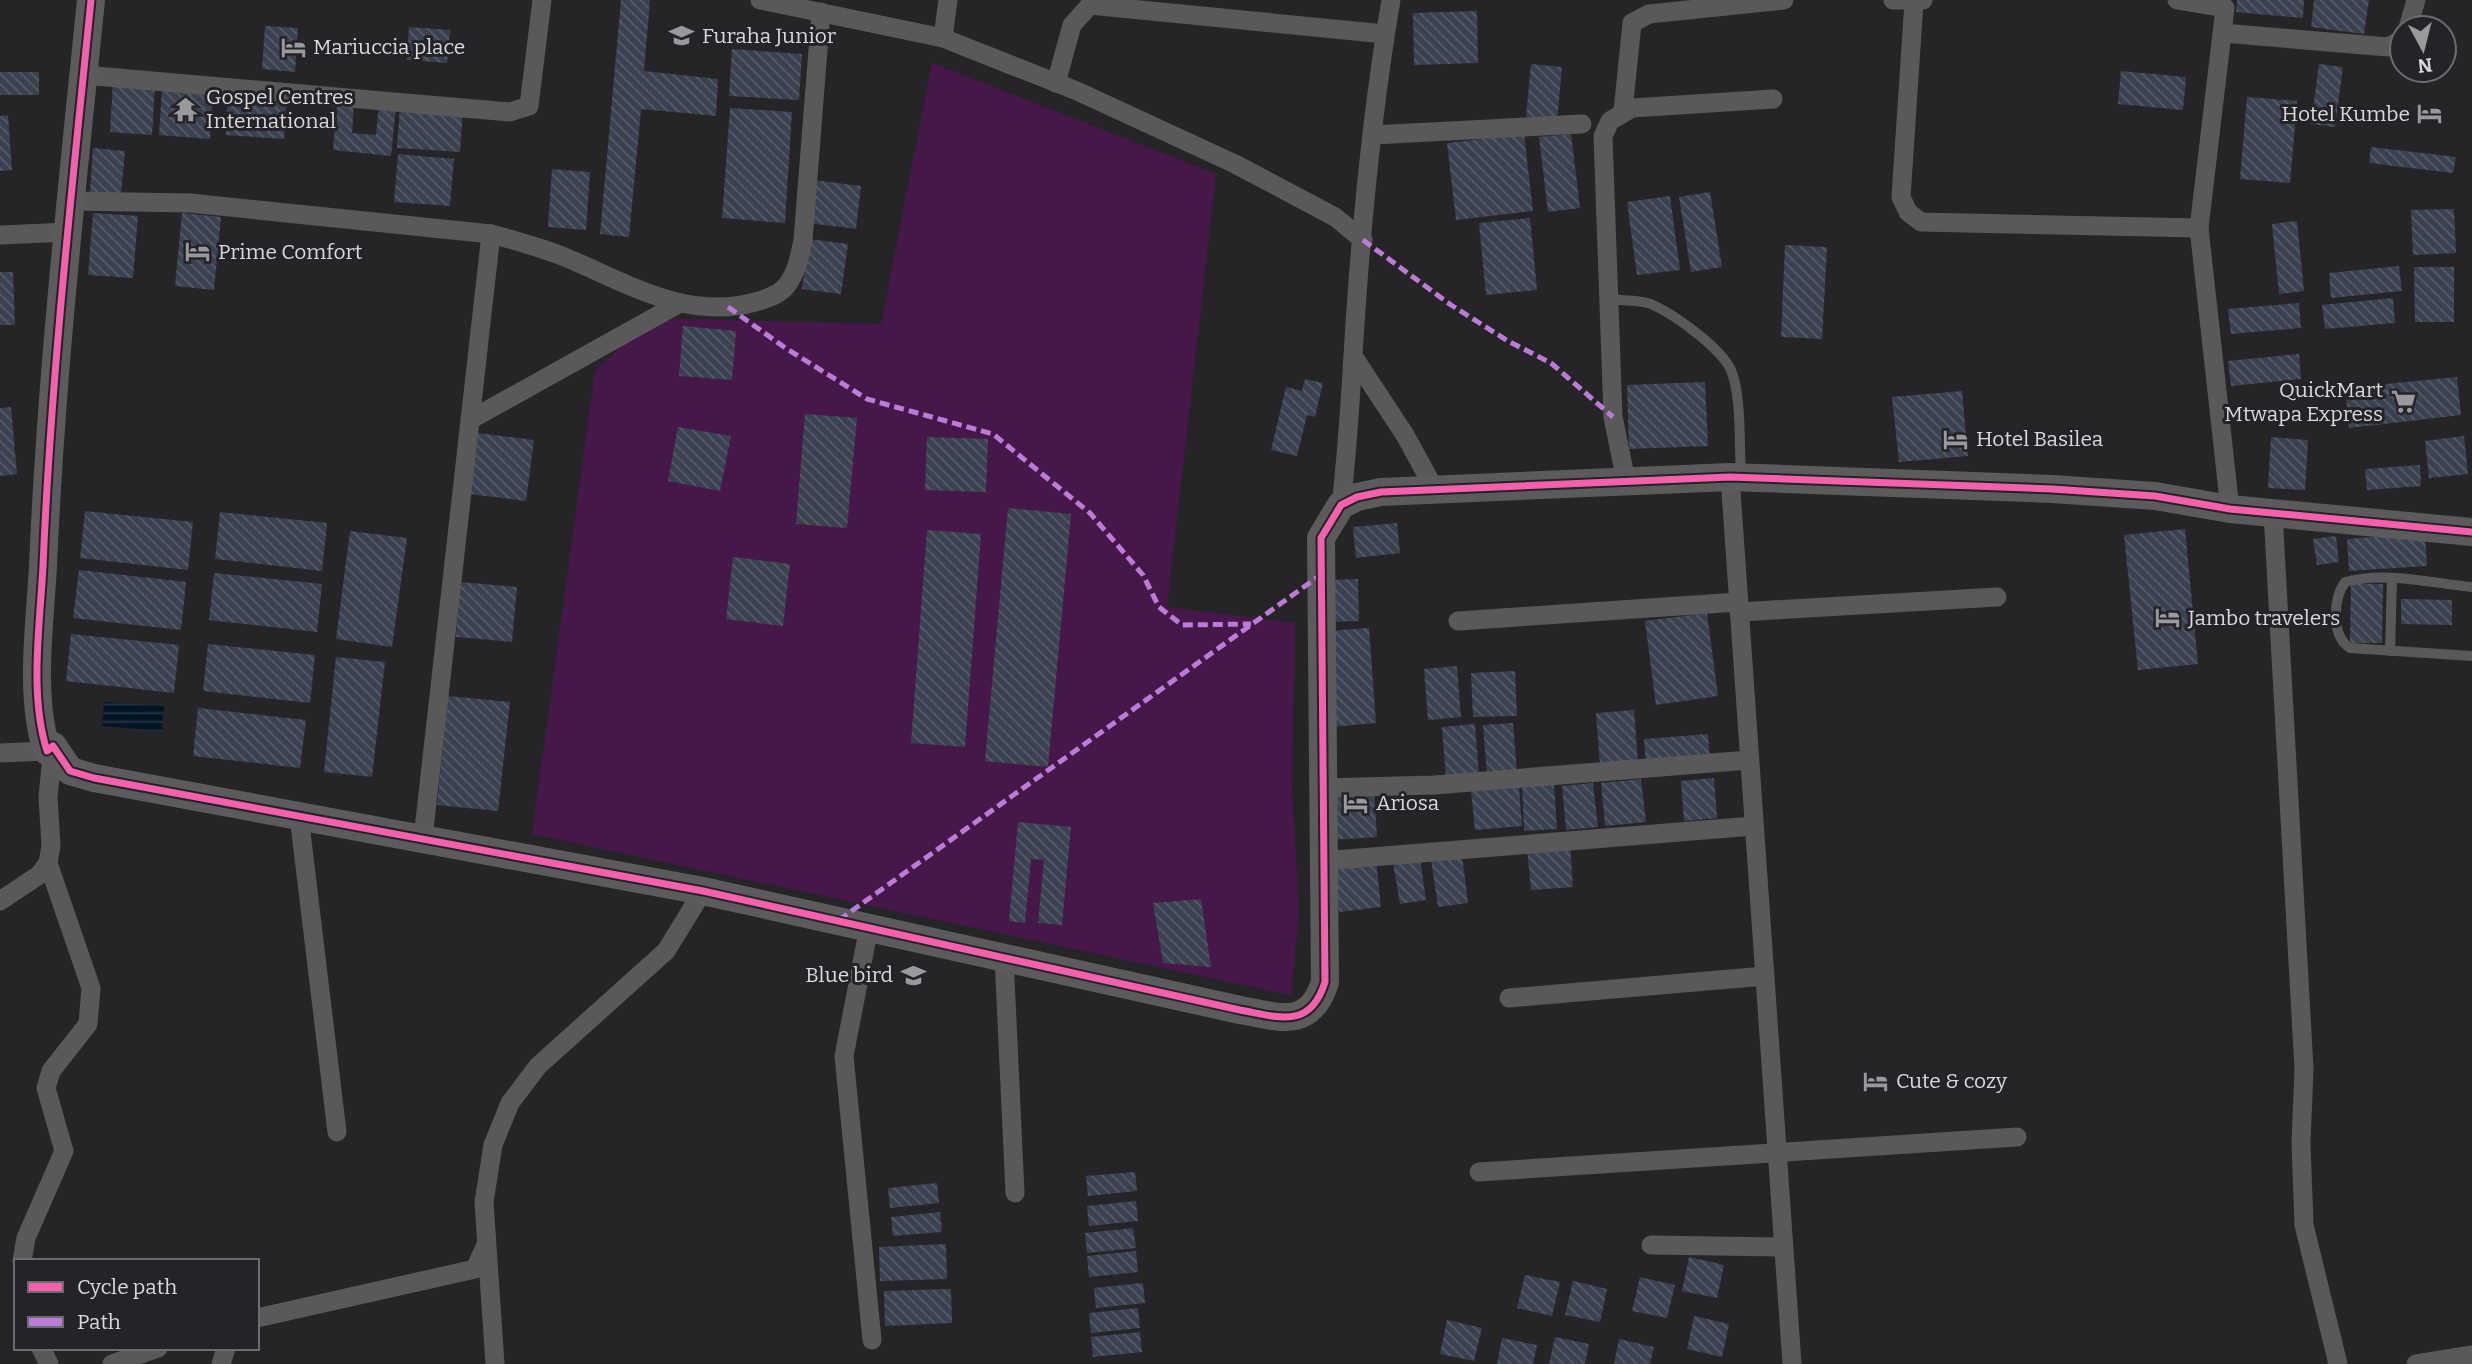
<svg xmlns="http://www.w3.org/2000/svg" width="2472" height="1364" viewBox="0 0 2472 1364" font-family="Bitter,serif">
  <defs>
    <pattern id="water-rules" width="6" height="5" patternUnits="userSpaceOnUse" patternTransform="scale(1.75)"><rect width="6" height="5" fill="#031524"/><path d="M0 2.5h6" fill="none" stroke="#273643"/></pattern>
    <pattern id="building-back-hatch" width="6" height="6" patternUnits="userSpaceOnUse" patternTransform="scale(1.75)"><rect width="6" height="6" fill="#3a414f"/><path d="M-1 5l2 2M0 0l6 6M5-1l2 2" fill="none" stroke="#565c68"/></pattern>
  </defs>
  <rect width="100%" height="100%" fill="#252527"/>
  <!-- green -->
  <polygon fill="#461749" points="932,63 1216,174 1167,607 1295,623 1292,788 1299,912 1291,995 532,834 595,371 650,318 881,324"/>
  <!-- water -->
  <polygon fill="url(#water-rules)" points="104,702 164,706 162,731 102,726"/>
  <!-- building -->
  <g fill="url(#building-back-hatch)">
    <polygon points="621,0 650,0 644,71 718,79 716,116 641,109 629,237 600,234"/>
    <polygon points="2237,0 2304,0 2303,18 2236,12"/>
    <polygon points="2314,0 2369,0 2364,34 2311,27"/>
    <polygon points="1477,11 1478,63 1414,65 1413,13"/>
    <polygon points="265,26 298,28 295,72 262,69"/>
    <polygon points="409,27 450,30 447,63 407,60"/>
    <polygon points="732,49 802,54 799,100 729,96"/>
    <polygon points="1531,64 1562,67 1557,120 1526,117"/>
    <polygon points="2319,64 2343,67 2335,127 2311,124"/>
    <polygon points="2121,71 2186,77 2183,110 2118,104"/>
    <rect x="0" y="72" width="39" height="23"/>
    <polygon points="113,82 155,85 152,135 110,132"/>
    <polygon points="162,89 213,93 210,139 159,135"/>
    <polygon points="2247,97 2297,101 2290,183 2240,179"/>
    <polygon points="228,99 286,103 284,139 226,135"/>
    <polygon points="337,102 354,103 352,133 376,135 379,104 396,106 391,156 333,150"/>
    <polygon points="400,106 463,110 460,152 397,148"/>
    <polygon points="730,108 792,112 785,223 722,218"/>
    <polygon points="8,115 12,170 0,171 0,116"/>
    <polygon points="1524,134 1533,211 1456,220 1447,143"/>
    <polygon points="1571,134 1580,208 1548,212 1539,137"/>
    <polygon points="2371,147 2456,157 2453,173 2369,163"/>
    <polygon points="93,148 125,151 121,195 90,192"/>
    <polygon points="398,154 454,159 450,206 394,202"/>
    <polygon points="552,169 590,172 586,230 548,227"/>
    <polygon points="813,180 861,186 856,229 808,223"/>
    <polygon points="1710,192 1722,267 1691,272 1679,197"/>
    <polygon points="1670,196 1680,270 1637,275 1627,202"/>
    <polygon points="2454,209 2456,253 2413,255 2411,210"/>
    <polygon points="93,213 138,216 133,278 88,275"/>
    <polygon points="182,213 221,217 214,290 175,286"/>
    <polygon points="1530,218 1537,290 1486,295 1479,223"/>
    <polygon points="2297,221 2304,291 2279,294 2272,224"/>
    <polygon points="809,239 848,244 841,294 802,289"/>
    <polygon points="1785,245 1827,247 1822,339 1781,337"/>
    <polygon points="2399,266 2402,291 2331,298 2329,273"/>
    <polygon points="2414,267 2454,267 2454,322 2415,322"/>
    <polygon points="0,272 13,272 15,325 0,325"/>
    <polygon points="2393,298 2395,323 2325,329 2322,305"/>
    <polygon points="2299,303 2301,328 2231,334 2228,309"/>
    <polygon points="683,326 736,331 732,380 679,376"/>
    <polygon points="2299,354 2301,379 2231,386 2228,361"/>
    <polygon points="2457,377 2461,415 2349,428 2345,388"/>
    <polygon points="1305,379 1323,383 1315,417 1307,415 1297,456 1271,450 1286,387 1302,391"/>
    <polygon points="1705,382 1708,446 1629,449 1627,385"/>
    <polygon points="1962,391 1968,456 1899,462 1892,397"/>
    <polygon points="11,407 17,474 0,476 0,408"/>
    <polygon points="805,414 857,418 847,528 796,524"/>
    <polygon points="678,427 731,436 720,491 668,481"/>
    <polygon points="478,433 534,440 526,501 470,494"/>
    <polygon points="2464,436 2468,474 2429,478 2425,441"/>
    <polygon points="927,437 988,439 986,492 925,490"/>
    <polygon points="2271,437 2308,440 2305,490 2268,488"/>
    <polygon points="2420,465 2421,486 2367,490 2365,469"/>
    <polygon points="1008,508 1071,514 1048,767 985,761"/>
    <polygon points="85,511 193,522 188,570 80,558"/>
    <polygon points="220,512 327,523 322,571 215,559"/>
    <polygon points="1397,523 1400,553 1356,558 1353,527"/>
    <polygon points="2185,529 2198,664 2138,670 2124,535"/>
    <polygon points="927,530 981,534 965,747 911,743"/>
    <polygon points="350,531 407,538 392,647 336,639"/>
    <polygon points="2425,533 2427,566 2349,571 2347,539"/>
    <polygon points="2336,536 2339,562 2317,565 2313,539"/>
    <polygon points="733,557 790,564 783,626 726,619"/>
    <polygon points="79,570 186,582 181,630 73,618"/>
    <polygon points="214,573 322,584 317,632 209,620"/>
    <polygon points="1358,579 1359,621 1328,622 1327,580"/>
    <polygon points="460,582 517,587 512,642 456,637"/>
    <polygon points="2351,584 2383,584 2382,643 2350,643"/>
    <polygon points="2401,599 2452,600 2452,625 2401,624"/>
    <polygon points="1707,613 1718,696 1656,705 1645,621"/>
    <polygon points="1369,628 1376,723 1332,727 1325,631"/>
    <polygon points="71,634 179,645 174,693 66,681"/>
    <polygon points="208,644 315,655 310,703 203,691"/>
    <polygon points="336,657 385,662 372,777 324,772"/>
    <polygon points="1457,666 1461,717 1428,720 1424,669"/>
    <polygon points="1515,671 1517,716 1473,717 1471,673"/>
    <polygon points="448,696 510,702 498,811 437,805"/>
    <polygon points="198,708 306,720 300,768 193,756"/>
    <polygon points="1634,710 1638,762 1600,765 1596,713"/>
    <polygon points="1513,723 1517,772 1487,774 1483,725"/>
    <polygon points="1475,724 1479,776 1446,778 1442,727"/>
    <polygon points="1708,734 1710,759 1646,764 1644,739"/>
    <polygon points="1714,778 1717,818 1684,821 1681,781"/>
    <polygon points="1641,779 1646,822 1605,826 1601,783"/>
    <polygon points="1593,783 1598,827 1566,830 1562,786"/>
    <polygon points="1554,784 1557,829 1524,831 1522,786"/>
    <polygon points="1519,787 1522,826 1475,830 1471,791"/>
    <polygon points="1374,790 1377,837 1331,840 1328,793"/>
    <polygon points="1018,822 1071,827 1062,925 1038,923 1044,860 1031,859 1025,923 1009,921"/>
    <polygon points="1570,844 1573,887 1531,890 1527,848"/>
    <polygon points="1462,855 1468,903 1438,907 1431,859"/>
    <polygon points="1420,858 1426,900 1400,904 1393,862"/>
    <polygon points="1376,860 1381,907 1339,912 1333,865"/>
    <polygon points="1201,899 1211,967 1163,963 1153,903"/>
    <polygon points="1135,1172 1137,1191 1088,1196 1086,1176"/>
    <polygon points="937,1183 939,1203 890,1208 888,1188"/>
    <polygon points="1136,1201 1138,1221 1089,1226 1087,1206"/>
    <polygon points="940,1212 942,1232 893,1236 891,1217"/>
    <polygon points="1133,1228 1136,1248 1087,1253 1085,1233"/>
    <polygon points="946,1244 947,1279 880,1281 879,1247"/>
    <polygon points="1136,1251 1138,1272 1089,1277 1087,1256"/>
    <polygon points="1689,1257 1724,1265 1717,1298 1682,1291"/>
    <polygon points="1525,1275 1560,1282 1552,1316 1517,1308"/>
    <polygon points="1640,1277 1675,1285 1667,1318 1632,1311"/>
    <polygon points="1573,1281 1607,1289 1600,1322 1565,1315"/>
    <polygon points="1143,1283 1145,1303 1096,1308 1094,1288"/>
    <polygon points="951,1289 952,1323 885,1326 884,1291"/>
    <polygon points="1138,1308 1140,1328 1091,1333 1089,1313"/>
    <polygon points="1694,1316 1729,1324 1722,1357 1687,1349"/>
    <polygon points="1447,1320 1482,1328 1474,1361 1440,1354"/>
    <polygon points="1140,1332 1142,1352 1093,1357 1091,1337"/>
    <polygon points="1555,1337 1589,1344 1585,1364 1549,1364"/>
    <polygon points="1502,1338 1537,1345 1533,1364 1497,1364"/>
    <polygon points="1619,1339 1654,1347 1650,1364 1614,1364"/>
  </g>
  <g fill="none" stroke-linecap="round" stroke-linejoin="round">
    <!-- lane -->
    <g stroke="#595959" stroke-width="10">
      <path d="M1608,299C1621,301 1639,299 1651,304C1674,314 1718,346 1730,368C1742,392 1739,448 1741,475"/>
      <path d="M2472,587C2430,583 2386,571 2345,582C2333,599 2331,636 2350,648L2472,656"/>
      <polyline points="2390,651 2392,578"/>
    </g>
    <!-- street -->
    <g stroke="#595959" stroke-width="19">
      <polyline points="760,0 943,38 1077,91 1235,164 1335,217 1363,240"/>
      <polyline points="1893,0 1923,0"/>
      <polyline points="2177,0 2225,8 2199,228 2230,509"/>
      <polyline points="1914,2 1901,197 1908,212 1921,222 2199,228"/>
      <polyline points="2408,28 2416,0"/>
      <polyline points="2223,33 2388,47 2402,40"/>
      <polyline points="943,38 948,0"/>
      <polyline points="84,75 510,112 529,106 542,0"/>
      <polyline points="1056,83 1072,25 1090,5 1385,34"/>
      <polyline points="1623,111 1632,23 1649,14 1784,0"/>
      <polyline points="1373,135 1582,124"/>
      <path d="M72,201L190,203L491,234C517,241 543,248 567,258C627,283 687,321 755,302C766,299 780,295 787,285C797,272 800,255 803,240L821,12"/>
      <polyline points="0,235 69,232"/>
      <polyline points="1353,356 1405,435 1434,488"/>
      <polyline points="470,420 680,303"/>
      <polyline points="1730,477 1792,1364"/>
      <polyline points="1626,481 1613,417 1603,136 1610,121 1632,108 1773,99"/>
      <path d="M1341,505C1347,455 1350,406 1353,356C1360,238 1371,117 1391,0"/>
      <polyline points="2273,513 2304,1069 2301,1143 2304,1225 2338,1364"/>
      <polyline points="1739,612 1997,597"/>
      <polyline points="1458,621 1738,602"/>
      <polyline points="0,753 47,751"/>
      <polyline points="1323,788 1434,785 1749,760"/>
      <polyline points="299,816 337,1132"/>
      <polyline points="423,838 491,234"/>
      <polyline points="1322,861 1753,826"/>
      <polyline points="0,901 39,875 48,863 51,846 48,797 53,746"/>
      <polyline points="869,927 844,1056 872,1340"/>
      <polyline points="1004,957 1015,1193"/>
      <polyline points="1509,998 1765,976"/>
      <polyline points="1479,1172 2017,1137"/>
      <polyline points="1651,1245 1783,1247"/>
      <polyline points="22,1261 26,1238 64,1151 46,1088 51,1071 88,1024 91,988 48,863"/>
      <polyline points="257,1318 475,1269 485,1247"/>
      <polyline points="41,1348 49,1364"/>
      <polyline points="112,1364 158,1348"/>
      <polyline points="221,1364 226,1348"/>
      <polyline points="495,1364 484,1202 493,1145 510,1103 538,1066 666,951 703,891"/>
      <polyline points="2416,1364 2472,1355"/>
    </g>
    <!-- secondary -->
    <path stroke="#5b5b5c" stroke-width="28" d="M91,0C72,188 51,377 43,566C40,625 29,694 47,751L53,746L70,771L94,778L703,891L1240,1010C1279,1017 1310,1030 1325,982L1321,538L1341,505L1357,497L1381,492L1730,477L2052,489L2155,496L2230,509L2472,532"/>
    <!-- quiet -->
    <g stroke="#bd7bd9" stroke-width="5" stroke-dasharray="10 5" stroke-linecap="butt">
      <polyline points="1363,240 1451,305 1508,341 1551,363 1613,417"/>
      <polyline points="728,307 784,347 867,399 993,434 1090,513 1143,575 1159,607 1182,625 1251,624"/>
      <polyline points="839,920 1322,574"/>
    </g>
    <defs>
      <path id="cycleway" d="M91,0C72,188 51,377 43,566C40,625 29,694 47,751L53,746L70,771L94,778L703,891L1240,1010C1279,1017 1310,1030 1325,982L1321,538L1341,505L1357,497L1381,492L1730,477L2052,489L2155,496L2230,509L2472,532"/>
    </defs>
    <!-- cycleway casing -->
    <use href="#cycleway" stroke="#242428" stroke-width="11"/>
    <!-- cycleway -->
    <use href="#cycleway" stroke="#f560ab" stroke-width="7"/>
  </g>
  <!-- icons -->
  <defs>
    <symbol id="school-bare" viewBox="-9 -9 18 18"><path d="M0-5L7-2L0 1L-7-2ZM-4 1L0 2.5L4 1V4Q0 6-4 4Z" fill="#999a9c" stroke="#242428" stroke-width="2.5" paint-order="stroke"/></symbol>
    <symbol id="hotel-bare" viewBox="-9 -9 18 18"><path d="M-6-4.5h1.5V1H6V5H4.5V3h-9V5H-6ZM-4 0a1.8 1.8 0 1 1 3.6 0ZM.5 0V-2.5h3Q6-2.5 6 0Z" fill="#999a9c" stroke="#242428" stroke-width="2.5" paint-order="stroke"/></symbol>
    <symbol id="temple-bare" viewBox="-9 -9 18 18"><path d="M0-6L5-2H3V0L6.5 2.5H4V6H1.5V3h-3V6H-4V2.5H-6.5L-3 0V-2H-5Z" fill="#999a9c" stroke="#242428" stroke-width="2.5" paint-order="stroke"/></symbol>
    <symbol id="supermarket-bare" viewBox="-9 -9 18 18"><path d="M-6-5.5h2.5l.6 2H6L4.5 2H-2.5L-4.4-4H-6ZM-1.5 3.2a1.3 1.3 0 1 0 .1 0ZM3 3.2a1.3 1.3 0 1 0 .1 0Z" fill="#999a9c" stroke="#242428" stroke-width="2.5" paint-order="stroke"/></symbol>
  </defs>
  <g fill-rule="evenodd">
    <use href="#school-bare" x="664" y="18" width="35" height="35"/>
    <use href="#hotel-bare" x="276" y="30" width="35" height="35"/>
    <use href="#temple-bare" x="168" y="92" width="35" height="35"/>
    <use href="#hotel-bare" x="2412" y="96" width="35" height="35"/>
    <use href="#hotel-bare" x="180" y="234" width="35" height="35"/>
    <use href="#supermarket-bare" x="2386" y="384" width="35" height="35"/>
    <use href="#hotel-bare" x="1938" y="422" width="35" height="35"/>
    <use href="#hotel-bare" x="2150" y="600" width="35" height="35"/>
    <use href="#hotel-bare" x="1338" y="786" width="35" height="35"/>
    <use href="#school-bare" x="896" y="958" width="35" height="35"/>
    <use href="#hotel-bare" x="1858" y="1064" width="35" height="35"/>
  </g>
  <g text-anchor="middle" dominant-baseline="central" stroke-width="6" stroke-linejoin="round" paint-order="stroke">
    <!-- poi labels -->
    <g font-size="21" fill="#d8d9db" stroke="#242428" text-anchor="start">
      <text x="702" y="36">Furaha Junior</text>
      <text x="313" y="47">Mariuccia place</text>
      <text x="206" y="97">Gospel Centres<tspan x="206" dy="24">International</tspan></text>
      <text x="2410" y="114" text-anchor="end">Hotel Kumbe</text>
      <text x="218" y="252">Prime Comfort</text>
      <text x="2383" y="390" text-anchor="end">QuickMart<tspan x="2383" dy="24">Mtwapa Express</tspan></text>
      <text x="1976" y="439">Hotel Basilea</text>
      <text x="2188" y="618">Jambo travelers</text>
      <text x="1376" y="803">Ariosa</text>
      <text x="893" y="975" text-anchor="end">Blue bird</text>
      <text x="1896" y="1081">Cute &amp; cozy</text>
    </g>
  </g>
  <!-- legend -->
  <rect x="14" y="1259" width="245" height="91" fill="#242428" stroke="#6c6c70" stroke-width="2"/>
  <rect x="28" y="1282" width="35" height="10" fill="#f560ab" stroke="#6c6c70" stroke-width="2"/>
  <text x="77" y="1294" font-size="21" fill="#d8d9db">Cycle path</text>
  <rect x="28" y="1317" width="35" height="10" fill="#bd7bd9" stroke="#6c6c70" stroke-width="2"/>
  <text x="77" y="1329" font-size="21" fill="#d8d9db">Path</text>
  <!-- north arrow -->
  <g transform="translate(2423 49) rotate(173)"><circle r="33" fill="#242428" stroke="#6c6c70" stroke-width="2"/>
  <path d="M0-5L12 26L0 18L-12 26Z" fill="#999a9c"/>
  <text y="-10" font-size="19" font-weight="bold" text-anchor="middle" fill="#d8d9db">N</text>
  </g>
</svg>
